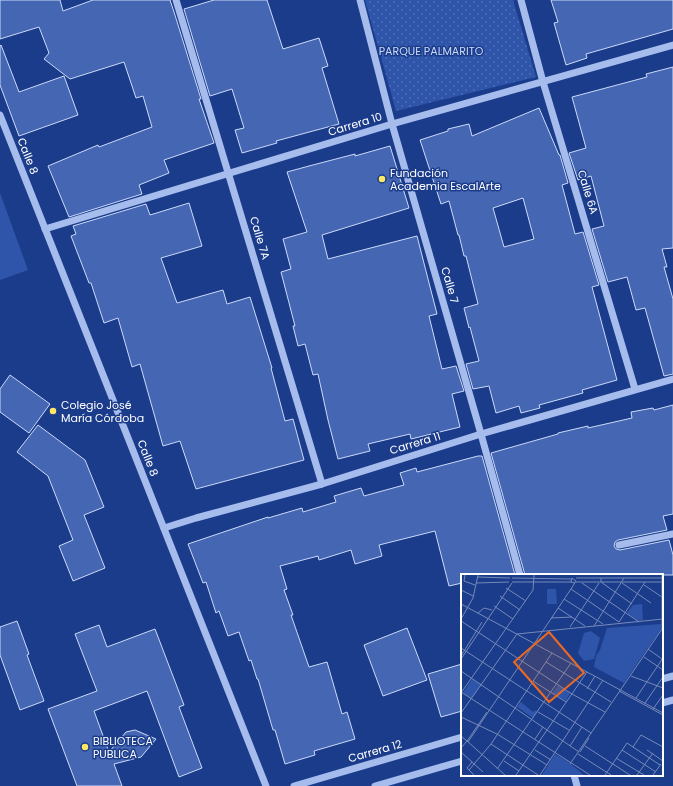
<svg xmlns="http://www.w3.org/2000/svg" width="673" height="786" viewBox="0 0 673 786" font-family="Poppins,sans-serif">
  <defs>
    <pattern id="green-dots" width="8" height="8" patternUnits="userSpaceOnUse"><rect width="8" height="8" fill="#2e55a9"/><path d="M2 2h.1M6 6h.1" fill="none" stroke="#4d6eb6" stroke-width="1.8" stroke-linecap="round"/></pattern>
  </defs>
  <rect width="100%" height="100%" fill="#1b3c8b"/>
  <!-- green -->
  <polygon fill="url(#green-dots)" points="365,0 513,0 536,77 396,111"/>
  <!-- pitch -->
  <polygon fill="#2e55a9" points="0,193 28,270 0,280"/>
  <!-- building -->
  <g fill="#4466b3" stroke="#ccdaf9" fill-rule="evenodd">
    <polygon points="0,0 60,0 63,11 93,0 170,0 174,12 201,99 199,99 214,143 164,160 169,173 139,185 142,194 69,217 48,166 98,145 99,147 152,127 143,96 136,98 124,62 70,79 44,59 49,53 39,27 0,39"/>
    <polygon points="214,0 267,0 283,49 319,38 328,66 322,68 339,124 276,141 277,143 242,153 235,130 244,128 232,89 210,96 184,9"/>
    <polygon points="551,0 673,0 673,29 586,54 587,58 566,65 554,23 558,22"/>
    <polygon points="1,45 19,92 64,76 78,115 19,136 0,85 0,46"/>
    <polygon points="673,67 673,248 662,249 667,267 664,267 673,299 673,374 664,376 645,308 636,310 627,277 608,282 592,229 604,226 591,176 578,180 569,153 586,148 572,97 647,77 646,74"/>
    <path d="M539,108L559,155H560L568,183L562,185L575,234L583,232L599,285L592,287L617,380L582,390L583,393L539,405L540,408L521,413L519,406L496,413L489,386L473,389L466,364L479,361L470,327L469,328L464,308L478,304L466,256H464L459,235H458L449,201L441,204L420,140L448,131V129L469,124L472,136ZM523,198L534,239L504,247L493,208Z"/>
    <polygon points="390,146 409,208 322,235 328,259 417,236 437,314 429,316 442,369 456,366 464,391 452,394 460,427 411,439 410,434 368,444 370,451 338,459 328,420 318,374 313,375 305,344 298,346 293,326 295,326 281,272 291,269 283,239 307,232 287,172 309,166 355,154 355,156"/>
    <polygon points="189,203 202,246 161,258 177,303 223,290 227,304 250,297 272,368 271,368 285,421 293,419 304,460 196,489 180,441 163,446 140,364 132,367 118,318 104,323 91,283 89,283 71,236 76,234 73,226 146,204 150,215"/>
    <polygon points="10,375 50,404 29,433 0,412 0,389"/>
    <polygon points="673,405 673,514 663,516 667,530 618,540 615,542 614,546 616,549 620,550 669,540 673,555 673,575 525,575 491,453 558,434 558,433 588,426 588,428 632,418 631,412 653,408 654,410"/>
    <polygon points="38,425 85,460 104,507 84,515 105,568 73,581 59,546 73,540 48,476 17,452"/>
    <polygon points="478,456 482,456 515,575 462,575 462,583 449,586 435,531 379,545 382,556 355,564 351,550 319,560 318,556 280,566 287,589 284,590 293,615 291,615 309,667 327,662 342,714 347,712 355,739 314,751 315,755 285,764 275,730 273,730 258,679 257,679 251,660 249,661 239,632 228,636 219,611 216,613 206,582 203,583 188,544 268,517 268,518 302,508 303,512 336,502 334,496 361,488 364,496 404,485 400,473 416,468 417,472"/>
    <polygon points="17,621 29,654 27,655 44,701 20,710 0,655 0,627"/>
    <polygon points="99,625 107,647 155,629 184,705 179,707 202,768 179,777 147,691 94,711 109,752 126,732 135,730 156,739 141,757 114,764 122,786 77,786 48,709 97,691 75,634"/>
    <polygon points="407,628 427,680 383,696 364,645"/>
    <polygon points="462,664 462,711 441,717 428,674"/>
  </g>
  <g fill="none" stroke-linecap="round" stroke-linejoin="round">
    <!-- minor -->
    <g stroke="#a6bced" stroke-width="7">
      <polyline points="176,0 322,484"/>
      <polyline points="360,0 392,124 481,434 520,575"/>
      <polyline points="521,0 543,82 635,389"/>
      <polyline points="0,115 266,786"/>
      <polyline points="45,229 392,124 673,45"/>
      <polyline points="164,528 196,518 322,484 481,434 673,379"/>
      <polyline points="619,545 673,534"/>
      <polyline points="662,679 673,676"/>
      <polyline points="662,703 673,700"/>
      <polyline points="574,775 577,786"/>
      <polyline points="294,786 462,737"/>
      <polyline points="375,786 462,761"/>
    </g>
  </g>
  <!-- markers -->
  <g fill="#fee763" stroke="#1b3c8b" stroke-width="1.5">
    <circle cx="382" cy="179" r="4"/>
    <circle cx="53" cy="411" r="4"/>
    <circle cx="85" cy="747" r="4"/>
  </g>
  <g text-anchor="middle" dominant-baseline="central" stroke-width="3" stroke-linejoin="round" paint-order="stroke">
    <!-- park labels -->
    <g font-size="11" fill="#ccdaf9" stroke="#1b3c8b">
      <text x="431" y="51">PARQUE PALMARITO</text>
    </g>
    <!-- street labels -->
    <g font-size="11" fill="#fff" stroke="#1b3c8b">
      <text transform="translate(355 124) rotate(-17)">Carrera 10</text>
      <text transform="translate(28 156) rotate(68)">Calle 8</text>
      <text transform="translate(588 192) rotate(73)">Calle 6A</text>
      <text transform="translate(260 238) rotate(73)">Calle 7A</text>
      <text transform="translate(450 285) rotate(74)">Calle 7</text>
      <text transform="translate(415 443) rotate(-17)">Carrera 11</text>
      <text transform="translate(148 458) rotate(68)">Calle 8</text>
      <text transform="translate(375 751) rotate(-16)">Carrera 12</text>
    </g>
    <!-- poi labels -->
    <g font-size="11" fill="#fff" stroke="#1b3c8b" text-anchor="start">
      <text x="390" y="173">Fundación<tspan x="390" dy="13">Academia EscalArte</tspan></text>
      <text x="61" y="405">Colegio José<tspan x="61" dy="13">María Córdoba</tspan></text>
      <text x="93" y="741">BIBLIOTECA<tspan x="93" dy="13">PUBLICA</tspan></text>
    </g>
  </g>
  <!-- overview -->
  <g transform="translate(461 574)">
    <rect width="202" height="202" fill="#1b3c8b"/>
    <path d="M181,30L182,46L177,47L166,39L172,31ZM11,105L20,111L10,125L2,119ZM97,111L109,119L105,127L91,119ZM60,128L72,138L74,136L76,138L72,144L56,133ZM94,180L106,187L123,201H81Z" fill="#2e55a9"/>
    <path d="M86,15H95L96,30H86ZM200,50V55L163,109L133,93L135,82L139,76L146,54ZM130,57L139,64L133,85L123,87L117,79L123,59Z" fill="#2e55a9"/>
    <path fill="none" stroke="#768ab9" stroke-width="1" d="M4,1L3,7L14,11M16,3L49,4M51,4L111,5M115,4H202M140,4V8L171,30M51,8H111M115,8H202M15,9L48,8M121,9L178,48M161,9L190,29M183,11L201,23M45,14L65,27M110,15L158,48M0,16L12,22M39,22L59,36M103,25L142,50M0,30L202,139M33,32L52,45M97,34L124,52M17,39L23,34L31,36M90,44L111,43M0,45L12,24L17,1M0,47L111,120L144,138M158,48L184,8M133,52L163,4M109,53L138,9M0,74L130,159M187,75L201,85M0,82L21,48M183,83L202,96M0,85L51,9M85,88L150,128M0,97L118,178M170,102L202,114M72,107L105,128M126,115L134,102M158,117L202,141M0,118L129,201M0,119L72,16L73,1M175,124L202,84M184,129L202,103M192,135L202,121M77,138L108,156M0,139L56,60L202,45M0,143L36,160L86,191M0,162L6,167L26,138M74,165L82,153M7,168L110,15L115,7L111,4L110,8L114,9M30,170L77,201M109,172L121,153M124,172L169,201M172,173L180,161L202,173M0,174L6,167L44,201M74,176L90,186M161,176L195,198M186,176L202,187M0,178L22,198M119,178L128,164M117,180L150,201M155,184L183,201M43,187L58,197M11,188L6,194L13,201M109,190L201,55V1M36,195L110,89M8,196L30,170L91,79M55,201L126,98M79,201L142,106M144,201L166,169L199,191M176,201L192,179M192,201L200,190"/>
    <path fill="#ea6a24" fill-opacity="0.15" stroke="#ea6a24" stroke-width="2" d="M88,58L123,99L88,128L53,88Z"/>
    <rect width="202" height="202" fill="none" stroke="#fff" stroke-width="2"/>
  </g>
</svg>
